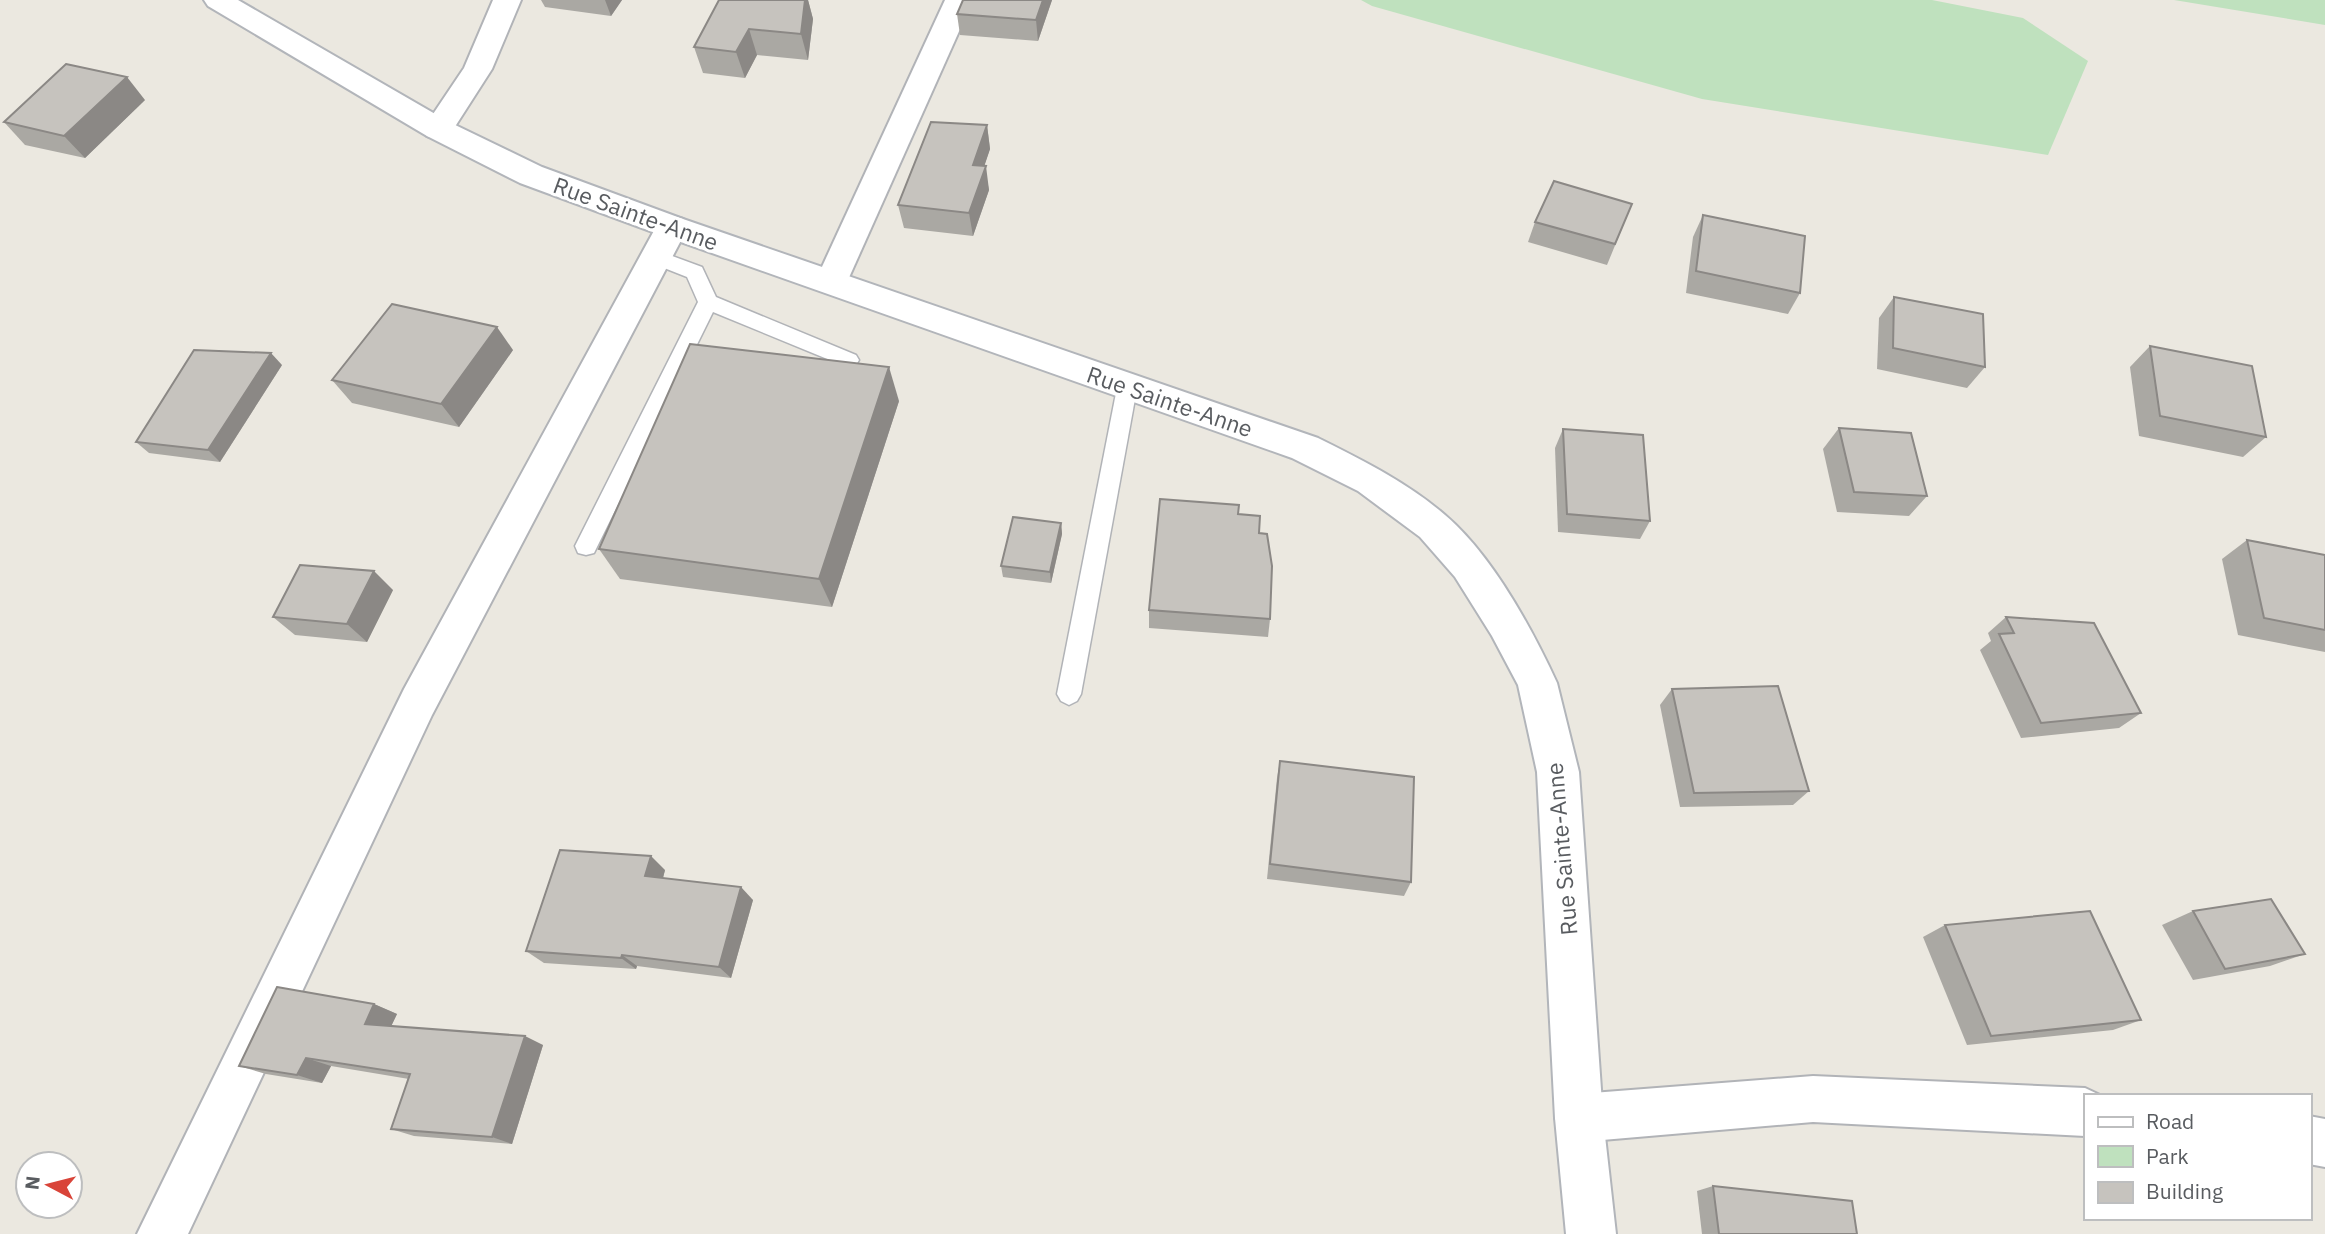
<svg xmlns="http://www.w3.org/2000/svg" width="2325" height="1234" viewBox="0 0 2325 1234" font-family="'IBM Plex Sans',sans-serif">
  <rect width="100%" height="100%" fill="#ebe8e0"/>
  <!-- green -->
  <g fill="#bfe1be">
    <polygon points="1361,0 1932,0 2023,18 2088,61 2048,155 1702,99 1372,6"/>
    <polygon points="2174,0 2325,0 2325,25"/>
  </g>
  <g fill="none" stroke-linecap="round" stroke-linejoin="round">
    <defs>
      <g id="service">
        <polygon points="656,250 702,267 716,297 856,355 859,360 856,365 849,368 842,365 713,312 594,553 586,555 578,553 575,546 698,302 687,277 649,262 646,257 649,252"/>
        <polygon points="1127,380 1134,382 1137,388 1081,694 1077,701 1069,705 1061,701 1057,694 1117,388 1120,382"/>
      </g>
      <g id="minor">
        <polygon points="493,0 521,0 492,69 449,136 438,139 427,136 423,129 464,68"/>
        <polygon points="945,0 973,0 847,282 843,290 831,294 819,290 815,282"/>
        <polygon points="672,216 683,219 688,227 432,715 188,1234 137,1234 404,689 656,227 661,219"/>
        <polygon points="1813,1076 2085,1088 2102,1096 2085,1096 2085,1136 1813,1122 1579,1142 1562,1135 1555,1118 1562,1101 1579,1094"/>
        <polygon points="2309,1116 2325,1119 2325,1167 2309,1164"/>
      </g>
      <path id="secondary" d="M204,0H238L449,122L542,167L683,219L1318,438C1362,460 1407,482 1445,515C1492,555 1531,627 1557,683L1579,772L1603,1118L1616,1234H1566L1555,1118L1537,772L1518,685L1492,636L1455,577L1420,537L1358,491L1292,458L661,235L520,183L427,136L208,6Z"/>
    </defs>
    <!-- service casing -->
    <use href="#service" stroke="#b1b3b7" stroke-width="3"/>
    <!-- minor casing -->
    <use href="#minor" stroke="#b1b3b7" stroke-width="4"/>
    <!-- secondary casing -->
    <use href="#secondary" stroke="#b2b5ba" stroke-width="4"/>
    <!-- service -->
    <use href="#service" fill="#fff" fill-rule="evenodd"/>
    <!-- minor -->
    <use href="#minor" fill="#fff" fill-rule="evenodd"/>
    <!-- secondary -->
    <use href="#secondary" fill="#fff" fill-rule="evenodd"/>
  </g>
  <!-- wall -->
  <g fill="#aaa8a3">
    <polygon points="541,0 622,0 611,16 545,7"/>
    <polygon points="719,0 808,0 813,19 808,60 757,55 745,78 703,73 694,47"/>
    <polygon points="963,0 1052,0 1038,41 960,35 957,14"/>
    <polygon points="145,100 85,158 25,145 4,122"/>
    <polygon points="987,125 990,149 984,166 989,190 973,236 904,228 898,205"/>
    <polygon points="1632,204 1607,265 1528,242 1535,222"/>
    <polygon points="1703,215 1800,293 1788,314 1686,293 1693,237"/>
    <polygon points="1894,297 1985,367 1967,388 1877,369 1879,318"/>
    <polygon points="2150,346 2266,437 2243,457 2139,436 2130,367"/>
    <polygon points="513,350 459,427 352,403 332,380"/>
    <polygon points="282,365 220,462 149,453 136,442"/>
    <polygon points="899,401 832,607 620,579 599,549"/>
    <polygon points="1839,428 1927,496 1909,516 1837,512 1823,449"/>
    <polygon points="1563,429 1650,521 1640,539 1558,532 1555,448"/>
    <polygon points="1238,514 1259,533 1270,619 1268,637 1149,628 1149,610"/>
    <polygon points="1061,523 1062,534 1051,583 1003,577 1001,566"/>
    <polygon points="2247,540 2325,555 2325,652 2238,635 2222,559"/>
    <polygon points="393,590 367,642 295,635 273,617"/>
    <polygon points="2006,617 2141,713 2119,728 2021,738 1980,650 1991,641 1988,633"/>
    <polygon points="1672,689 1809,791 1793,805 1680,807 1660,705"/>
    <polygon points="1280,761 1411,882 1404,896 1267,879 1277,778"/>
    <polygon points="665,870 663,878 753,900 731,978 637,966 636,969 544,963 526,951"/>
    <polygon points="2193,911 2305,954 2270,966 2193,980 2162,925"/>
    <polygon points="1945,925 2141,1020 2113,1030 1967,1045 1923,937"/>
    <polygon points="374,1004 397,1014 391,1026 543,1045 512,1144 414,1136 391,1129 409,1079 331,1066 322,1083 266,1074 239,1066"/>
    <polygon points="1713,1186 1857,1234 1702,1234 1697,1191"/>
  </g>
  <!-- shaded-wall -->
  <g fill="#8b8885">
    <polygon points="605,0 622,0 611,16"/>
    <polygon points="805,0 808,0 813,19 808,60 801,34"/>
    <polygon points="1043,0 1052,0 1038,41 1036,20"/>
    <polygon points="749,29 757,55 745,78 736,52"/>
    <polygon points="127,77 145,100 85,158 64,136"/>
    <polygon points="987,125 990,149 977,188 973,165"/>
    <polygon points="986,166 989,190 973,236 969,213"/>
    <polygon points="497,327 513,350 459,427 441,404"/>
    <polygon points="271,353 282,365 220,462 208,450"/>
    <polygon points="889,367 899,401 832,607 819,579"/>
    <polygon points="1061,523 1062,534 1051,583 1050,572"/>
    <polygon points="374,571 393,590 367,642 347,624"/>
    <polygon points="651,856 665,870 660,889 645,876"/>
    <polygon points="741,887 753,900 731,978 719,967"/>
    <polygon points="622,955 637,966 636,969 621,958"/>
    <polygon points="374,1004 397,1014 388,1033 365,1024"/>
    <polygon points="525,1036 543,1045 512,1144 492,1137"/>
    <polygon points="306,1058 331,1066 322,1083 297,1075"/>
  </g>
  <!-- building -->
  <g fill="#c6c3be" stroke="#8b8885" stroke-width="2">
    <polygon points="719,0 805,0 801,34 749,29 736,52 694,47"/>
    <polygon points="963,0 1043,0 1036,20 957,14"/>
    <polygon points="66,64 127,77 64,136 4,122"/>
    <polygon points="931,122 987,125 973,165 986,166 969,213 898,205"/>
    <polygon points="1554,181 1632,204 1615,244 1535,222"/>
    <polygon points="1703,215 1805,236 1800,293 1696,271"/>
    <polygon points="1894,297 1983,314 1985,367 1893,348"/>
    <polygon points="392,304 497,327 441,404 332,380"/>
    <polygon points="690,344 889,367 819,579 599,549"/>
    <polygon points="2150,346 2252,366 2266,437 2160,416"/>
    <polygon points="194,350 271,353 208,450 136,442"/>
    <polygon points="1839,428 1911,433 1927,496 1854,492"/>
    <polygon points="1563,429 1643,435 1650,521 1567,514"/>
    <polygon points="1160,499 1239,505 1238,514 1260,516 1259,533 1267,534 1272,566 1270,619 1149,610"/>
    <polygon points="1013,517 1061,523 1050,572 1001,566"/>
    <polygon points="2247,540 2325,555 2325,630 2264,618"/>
    <polygon points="300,565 374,571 347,624 273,617"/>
    <polygon points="2006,617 2094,623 2141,713 2041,723 1999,634 2014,633"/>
    <polygon points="1778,686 1809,791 1694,793 1672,689"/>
    <polygon points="1280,761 1414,777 1411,882 1270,864"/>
    <polygon points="560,850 651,856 645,876 741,887 719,967 622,955 621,958 526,951"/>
    <polygon points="2271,899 2305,954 2225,969 2193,911"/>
    <polygon points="2090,911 2141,1020 1991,1036 1945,925"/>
    <polygon points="277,987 374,1004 365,1024 525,1036 492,1137 391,1129 410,1074 306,1058 297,1075 239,1066"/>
    <polygon points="1713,1186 1852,1201 1857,1234 1719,1234"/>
  </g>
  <g text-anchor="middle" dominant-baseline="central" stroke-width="6" stroke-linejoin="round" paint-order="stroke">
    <!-- street labels -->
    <g font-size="23" fill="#595c60" stroke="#fff">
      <text transform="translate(636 213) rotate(20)">Rue Sainte-Anne</text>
      <text transform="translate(1170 401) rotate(19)">Rue Sainte-Anne</text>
      <text transform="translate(1561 849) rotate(-95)">Rue Sainte-Anne</text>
    </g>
  </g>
  <!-- legend -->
  <rect x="2084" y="1094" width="228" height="126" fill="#ffffff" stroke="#bdbebf" stroke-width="2"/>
  <rect x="2098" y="1117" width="35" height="10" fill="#ffffff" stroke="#bdbebf" stroke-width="2"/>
  <text x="2146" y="1129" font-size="21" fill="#595c60">Road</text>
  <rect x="2098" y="1146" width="35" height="21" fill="#bfe1be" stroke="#bdbebf" stroke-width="2"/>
  <text x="2146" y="1164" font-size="21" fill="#595c60">Park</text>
  <rect x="2098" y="1182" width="35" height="21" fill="#c6c3be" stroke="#bdbebf" stroke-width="2"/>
  <text x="2146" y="1199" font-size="21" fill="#595c60">Building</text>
  <!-- north arrow -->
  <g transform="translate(49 1185) rotate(277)"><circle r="33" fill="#ffffff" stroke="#bdbebf" stroke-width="2"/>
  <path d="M0-5L12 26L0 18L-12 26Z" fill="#d94439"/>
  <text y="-10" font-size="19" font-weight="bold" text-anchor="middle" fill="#595c60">N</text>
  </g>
</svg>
